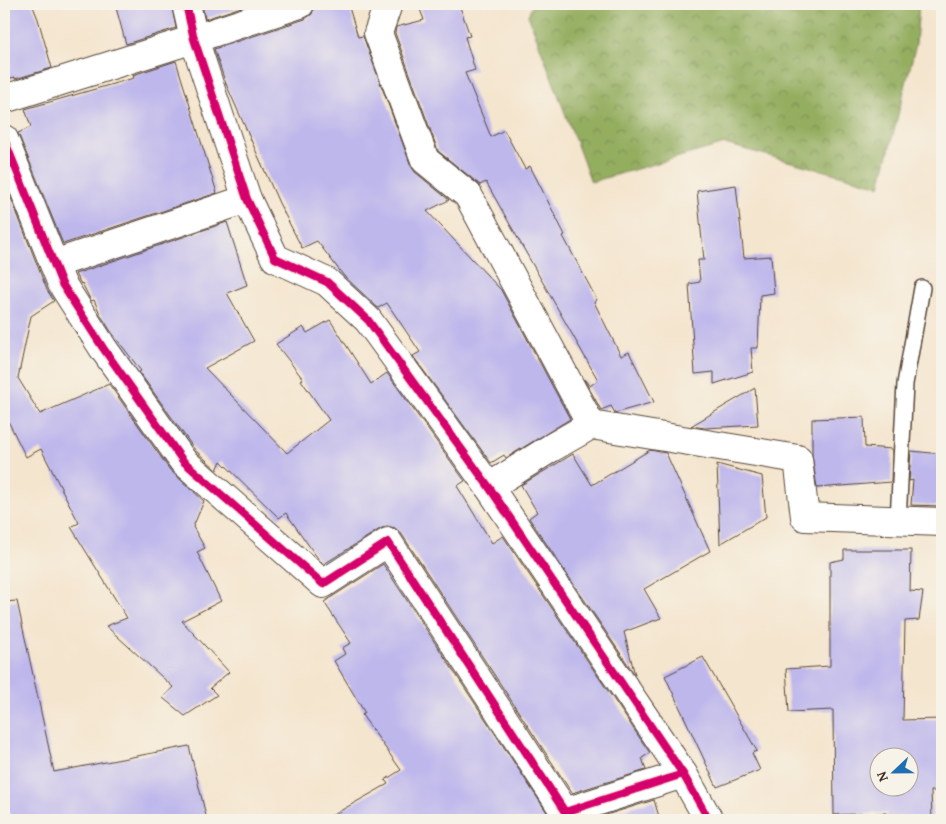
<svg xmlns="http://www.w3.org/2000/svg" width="946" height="824" viewBox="0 0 946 824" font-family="'Gentium Book Plus',serif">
<defs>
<pattern id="forest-crowns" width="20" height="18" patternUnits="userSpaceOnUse" patternTransform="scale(1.25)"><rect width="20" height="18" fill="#94ae60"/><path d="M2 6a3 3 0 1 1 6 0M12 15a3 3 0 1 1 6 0" fill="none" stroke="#7a8e4f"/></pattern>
</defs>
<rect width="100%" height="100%" fill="#f7f3e8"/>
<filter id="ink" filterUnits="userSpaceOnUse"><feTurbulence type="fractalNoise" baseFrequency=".02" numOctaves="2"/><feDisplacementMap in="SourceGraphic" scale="10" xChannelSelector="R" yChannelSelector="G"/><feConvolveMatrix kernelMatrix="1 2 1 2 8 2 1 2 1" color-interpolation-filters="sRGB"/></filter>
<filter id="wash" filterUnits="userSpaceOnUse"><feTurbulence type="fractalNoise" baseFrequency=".0096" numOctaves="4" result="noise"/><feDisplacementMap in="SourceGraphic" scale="20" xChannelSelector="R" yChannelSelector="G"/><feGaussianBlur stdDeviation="1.12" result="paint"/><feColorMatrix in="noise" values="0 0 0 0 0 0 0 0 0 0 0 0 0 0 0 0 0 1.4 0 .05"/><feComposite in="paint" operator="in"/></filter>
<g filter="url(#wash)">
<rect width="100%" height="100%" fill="#f4e5ce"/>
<polygon fill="url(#forest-crowns)" stroke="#686c3f" points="533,4 919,4 916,44 880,186 725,144 591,182 528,15"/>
<g id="blocks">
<g fill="#beb7ec" fill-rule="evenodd">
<polygon points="4,4 32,4 38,19 52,68 15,79 15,77 4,80"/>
<polygon points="115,4 171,4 176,28 126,44"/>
<polygon points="202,4 251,4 205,19"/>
<polygon points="315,4 348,4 358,37 363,36 411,166 415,172 449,200 427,211 501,290 570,419 506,458 504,455 491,463 413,356 420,352 387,303 378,308 343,275 317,241 302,248 279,203 226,84 214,49 305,19 312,14"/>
<polygon points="418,4 459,4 470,36 465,37 475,70 465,73 491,137 504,130 525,169 530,166 565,235 563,236 597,300 594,302 621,356 629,352 654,402 615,413 611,406 601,410 584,379 590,386 598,380 486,182 480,185 438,151 395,33 396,27 424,20"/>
<polygon points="176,61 217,193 63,244 18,133 31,127 25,109 134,78 133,75"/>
<polygon points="4,180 47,290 54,301 31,316 18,378 40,414 109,384 170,470 204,501 193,527 205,548 197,552 221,601 182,621 229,672 210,688 217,695 185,716 163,698 173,687 106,626 127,618 71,527 79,523 41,449 26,457 4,413"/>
<polygon points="736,185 744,258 771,256 774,293 760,295 758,348 751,348 753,372 714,384 714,372 695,374 689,284 700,282 698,260 704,260 697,191"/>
<polygon points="227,222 247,285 227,293 254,341 205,368 287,453 329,420 301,380 303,379 276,344 303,327 307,333 330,320 371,384 387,373 465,481 457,486 492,543 503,536 650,753 642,758 646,770 572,793 401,533 395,528 387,526 380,529 324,564 319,560 286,513 279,518 221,461 217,470 195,450 139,372 141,371 110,330 100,314 94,300 91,301 82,283 81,284 75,274"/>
<polygon points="755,388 758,425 705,428 691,426"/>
<polygon points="864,417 865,447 892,449 891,482 817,488 812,454 812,419"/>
<polygon points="650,450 666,453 710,551 644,589 661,618 624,632 635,675 529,518 537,512 521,485 573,454 592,485"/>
<polygon points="911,451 942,454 942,506 911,505 913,480 909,481"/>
<polygon points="717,464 762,476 766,517 720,544"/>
<path d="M844,550h67l-1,41 13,1 -4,28 -14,1 -2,99 39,-1v72h-11l1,29h-47l1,-7 -52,2 -1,-105 -44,2 -3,-43 44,-3v-104l14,-3zM878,756h30v30h-30z"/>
<polygon points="383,564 552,820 324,820 388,784 385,780 401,770 362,715 365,713 334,661 345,654 342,648 351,643 324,602"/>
<polygon points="17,601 54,772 189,746 207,820 11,820 4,796 4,602"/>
<polygon points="703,657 757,751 752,753 760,770 717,787 665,676"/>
<polygon points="654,800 660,820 590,820"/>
</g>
</g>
</g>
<g filter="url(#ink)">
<use href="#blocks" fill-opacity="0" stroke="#574638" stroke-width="1"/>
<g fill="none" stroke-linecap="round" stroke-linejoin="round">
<defs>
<polyline id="lane" points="898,521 905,384 922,288"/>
<g id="street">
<polyline points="186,4 194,39 247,199 275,258 327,282 368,320 489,487 683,774 709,820"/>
<polyline points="388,4 378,33 425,160 468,195 591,425 551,448 489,487"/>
<polyline points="4,99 194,39 300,4"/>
<polyline points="4,139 62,284 103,348 183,461 323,584 388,542 565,812 683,774"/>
<polyline points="54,264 247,199"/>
<polyline points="591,425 798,459 805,517 942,522"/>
</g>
</defs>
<use href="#lane" stroke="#574638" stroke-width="18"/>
<use href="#street" stroke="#574638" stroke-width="30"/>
<use href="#lane" stroke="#fff" stroke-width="15"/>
<use href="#street" stroke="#fff" stroke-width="28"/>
<defs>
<g id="cycleway">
<polyline points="186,4 194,39 247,199 275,258 327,282 368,320 489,487 683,774 709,820"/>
<polyline points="4,139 62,284 103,348 183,461 323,584 388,542 565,812 683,774"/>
</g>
</defs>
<use href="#cycleway" stroke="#f7f3e8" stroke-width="11"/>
<use href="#cycleway" stroke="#d6006c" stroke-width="8"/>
</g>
</g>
<rect width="946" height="824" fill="none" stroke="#f7f3e8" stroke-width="20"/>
<g transform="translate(894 772) rotate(248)"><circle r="24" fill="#f7f3e8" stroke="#aca397"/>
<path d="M0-4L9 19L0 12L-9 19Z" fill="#1f6fb2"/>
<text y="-8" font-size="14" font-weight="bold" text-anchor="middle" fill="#3b2a1e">N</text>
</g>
</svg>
